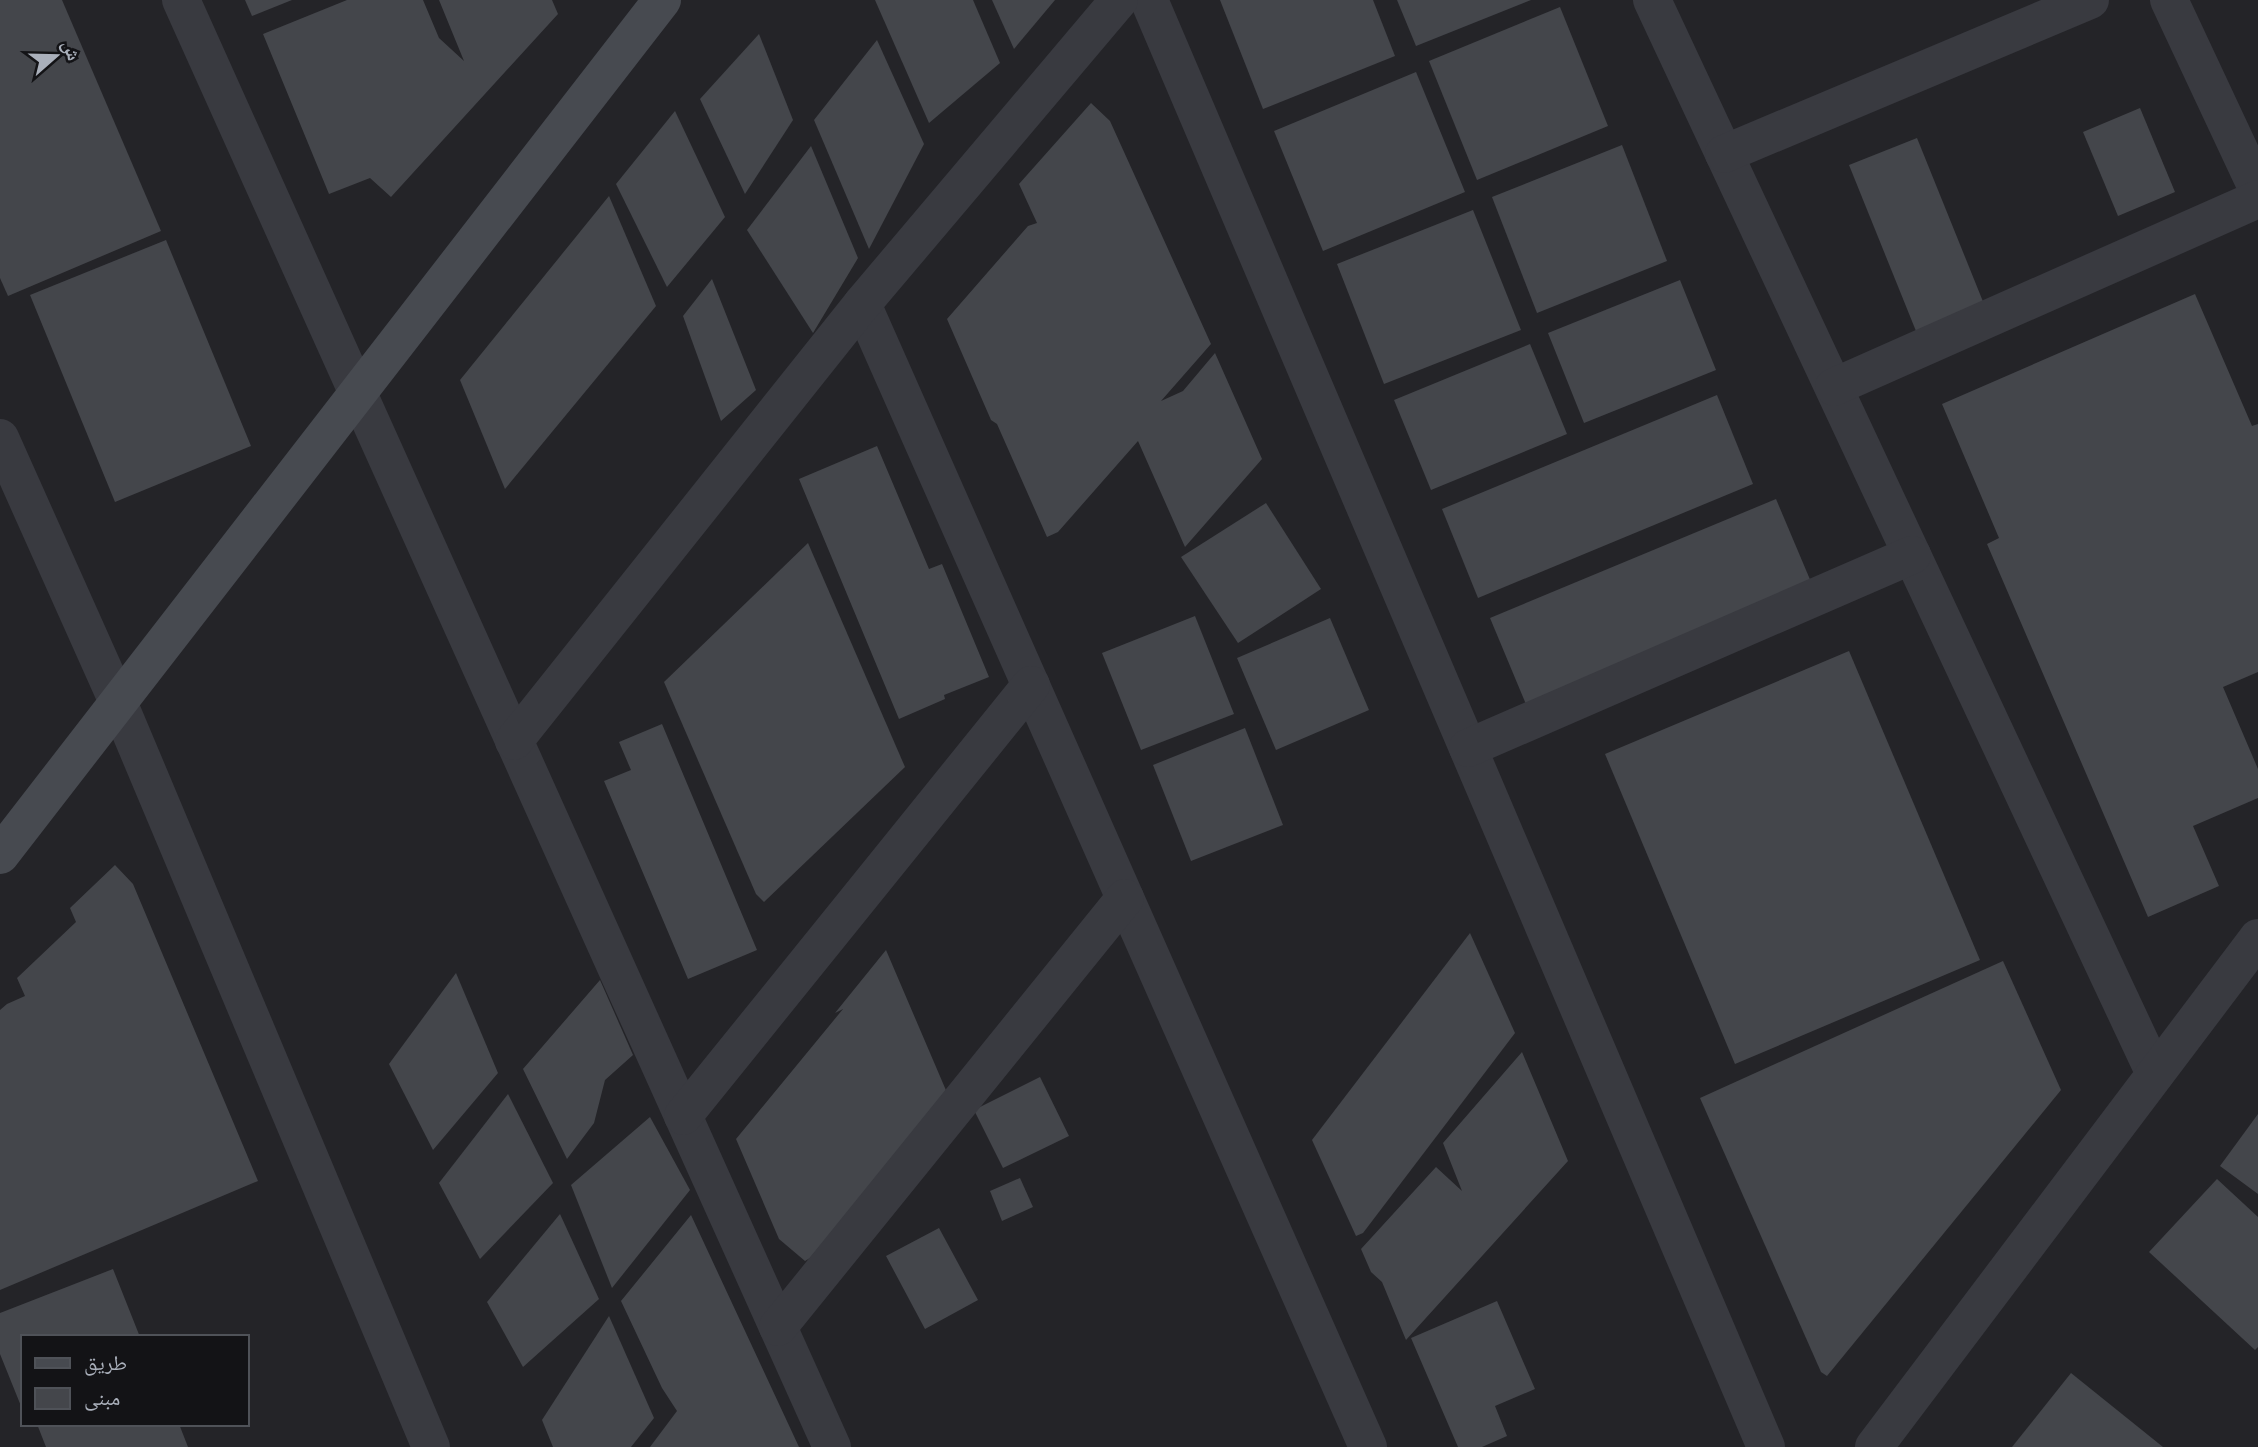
<svg xmlns="http://www.w3.org/2000/svg" width="2258" height="1447" viewBox="0 0 2258 1447" font-family="Manrope,'Noto Naskh Arabic',sans-serif">
<rect width="100%" height="100%" fill="#18181b"/>
<path fill="#242428" fill-rule="evenodd" d="M0,0h2258v1447h-2258zM23,1337h224v87h-224z"/>
<g fill="#44464b">
<polygon points="0,0 62,0 161,231 8,296 0,278"/>
<polygon points="245,0 292,0 252,16"/>
<polygon points="347,0 423,0 439,38 464,61 439,0 552,0 558,14 391,197 370,178 329,194 263,34"/>
<polygon points="875,0 973,0 1000,63 929,123"/>
<polygon points="992,0 1055,0 1014,49"/>
<polygon points="1220,0 1373,0 1395,56 1263,109"/>
<polygon points="1397,0 1531,0 1416,46"/>
<polygon points="1560,7 1608,126 1477,180 1429,61"/>
<polygon points="759,34 793,120 745,194 700,99"/>
<polygon points="877,40 924,144 869,249 814,120"/>
<polygon points="1416,72 1465,192 1323,251 1274,131"/>
<polygon points="1091,103 1110,121 1211,344 1161,401 1183,391 1215,353 1262,459 1185,547 1138,441 1058,532 1047,537 997,424 991,420 947,319 1028,226 1037,223 1019,184"/>
<polygon points="2140,108 2175,192 2118,216 2083,132"/>
<polygon points="675,111 725,217 667,287 616,184"/>
<polygon points="1917,138 1986,309 1918,336 1849,165"/>
<polygon points="1622,145 1667,261 1537,313 1492,197"/>
<polygon points="811,146 858,258 813,333 747,230"/>
<polygon points="609,196 656,306 505,489 460,380"/>
<polygon points="1473,210 1521,330 1384,384 1337,264"/>
<polygon points="166,240 251,446 115,502 30,295"/>
<polygon points="712,279 756,390 721,421 683,316"/>
<polygon points="1680,280 1716,370 1584,423 1548,333"/>
<polygon points="2195,294 2252,426 2258,424 2258,672 2223,687 2258,769 2258,798 2193,826 2219,886 2148,917 1987,544 1999,538 1942,404"/>
<polygon points="1530,344 1567,434 1431,490 1394,400"/>
<polygon points="1717,395 1753,484 1478,598 1442,509"/>
<polygon points="877,446 929,569 942,564 989,677 944,695 945,699 899,719 799,479"/>
<polygon points="1776,499 1814,589 1528,709 1490,618"/>
<polygon points="1266,503 1321,589 1238,643 1181,557"/>
<polygon points="808,543 905,767 764,902 756,894 664,682"/>
<polygon points="1195,616 1234,714 1141,750 1102,653"/>
<polygon points="1330,618 1369,710 1276,750 1237,658"/>
<polygon points="1849,651 1980,960 1735,1064 1605,754"/>
<polygon points="662,724 757,950 688,979 604,781 631,770 619,742"/>
<polygon points="1245,728 1283,825 1191,861 1153,765"/>
<polygon points="115,865 133,884 258,1181 0,1290 0,1010 7,1004 25,996 17,978 76,922 70,908"/>
<polygon points="1470,933 1515,1033 1363,1233 1356,1236 1312,1140"/>
<polygon points="886,950 948,1095 810,1258 805,1261 779,1239 736,1139 843,1009 835,1013"/>
<polygon points="2003,961 2061,1090 1827,1376 1821,1372 1700,1098"/>
<polygon points="456,973 498,1073 433,1150 389,1064"/>
<polygon points="600,980 633,1055 605,1080 594,1123 567,1159 523,1069"/>
<polygon points="1522,1052 1568,1161 1406,1340 1382,1282 1371,1272 1361,1249 1436,1167 1462,1191 1443,1143"/>
<polygon points="1040,1077 1069,1136 1003,1168 974,1110"/>
<polygon points="508,1094 553,1183 480,1259 439,1183"/>
<polygon points="2258,1114 2258,1194 2220,1166"/>
<polygon points="650,1117 690,1190 612,1288 571,1185"/>
<polygon points="1020,1178 1033,1207 1002,1221 990,1191"/>
<polygon points="2217,1179 2258,1217 2258,1347 2255,1350 2149,1252"/>
<polygon points="560,1214 599,1299 523,1367 487,1302"/>
<polygon points="691,1215 799,1447 650,1447 677,1411 662,1388 621,1301"/>
<polygon points="939,1228 978,1300 925,1329 886,1256"/>
<polygon points="113,1269 140,1337 23,1337 23,1411 0,1354 0,1313"/>
<polygon points="1497,1301 1535,1389 1495,1406 1507,1436 1482,1447 1458,1447 1411,1338"/>
<polygon points="609,1316 654,1418 631,1447 553,1447 542,1420"/>
<polygon points="2071,1373 2163,1447 2012,1447"/>
<polygon points="37,1424 179,1424 188,1447 46,1447"/>
</g>
<g fill="none" stroke-linecap="round" stroke-linejoin="round">
<g stroke="#393a40" stroke-width="38">
<polyline points="181,0 832,1447"/>
<polyline points="1149,0 1766,1447"/>
<polyline points="1652,0 2155,1074"/>
<polyline points="2169,0 2258,190"/>
<polyline points="1724,154 2090,0"/>
<polyline points="862,304 1368,1447"/>
<polyline points="1834,387 2258,199"/>
<polyline points="0,438 118,702 431,1447"/>
<polyline points="514,741 862,304 1119,0"/>
<polyline points="1468,748 1912,555"/>
<polyline points="683,1116 1031,685"/>
<polyline points="778,1327 1125,898"/>
<polyline points="1874,1447 2258,938"/>
</g>
<polyline stroke="#474a50" stroke-width="38" points="0,855 662,0"/>
</g>
<rect x="21" y="1335" width="228" height="91" fill="#131316" stroke="#4f5258" stroke-width="2"/>
<rect x="35" y="1358" width="35" height="10" fill="#474a50" stroke="#4f5258" stroke-width="2"/>
<text x="84" y="1370" font-size="21" fill="#aab0bb">طريق</text>
<rect x="35" y="1388" width="35" height="21" fill="#44464b" stroke="#4f5258" stroke-width="2"/>
<text x="84" y="1405" font-size="21" fill="#aab0bb">مبنى</text>
<g transform="translate(56 56) rotate(70)" stroke="#131316" stroke-width="5" paint-order="stroke">
<path d="M0-5L12 26L0 18L-12 26Z" fill="#aab0bb"/>
<text y="-10" font-size="19" font-weight="bold" text-anchor="middle" fill="#aab0bb">ش</text>
</g>
</svg>
